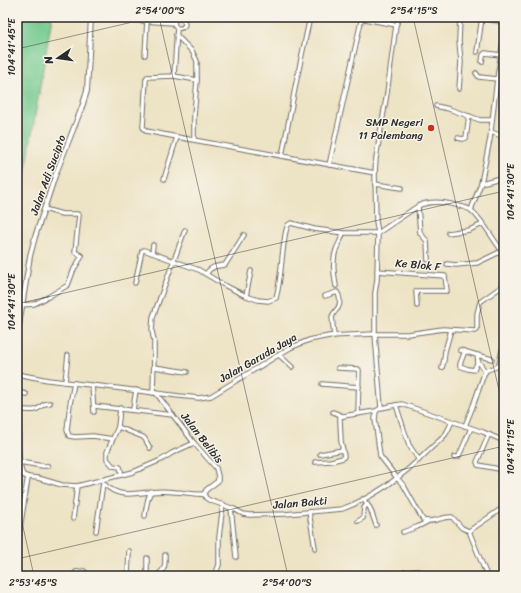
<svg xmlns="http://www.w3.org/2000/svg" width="521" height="593" viewBox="0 0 521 593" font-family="Sriracha,sans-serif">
<rect width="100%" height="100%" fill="#f7f3e8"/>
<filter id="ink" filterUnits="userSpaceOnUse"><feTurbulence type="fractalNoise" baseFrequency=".025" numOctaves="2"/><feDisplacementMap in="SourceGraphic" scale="8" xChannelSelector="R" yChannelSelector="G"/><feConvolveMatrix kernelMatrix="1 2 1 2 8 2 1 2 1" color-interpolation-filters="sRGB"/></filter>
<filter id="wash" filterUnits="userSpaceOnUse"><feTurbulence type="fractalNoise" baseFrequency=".012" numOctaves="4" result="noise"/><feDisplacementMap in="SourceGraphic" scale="16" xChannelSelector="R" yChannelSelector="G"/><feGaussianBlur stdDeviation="0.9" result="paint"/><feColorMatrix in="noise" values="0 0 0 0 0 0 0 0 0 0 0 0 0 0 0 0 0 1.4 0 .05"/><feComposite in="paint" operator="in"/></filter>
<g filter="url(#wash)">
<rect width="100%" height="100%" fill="#ede3c5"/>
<polygon fill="#74cb90" stroke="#507b5e" points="17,17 52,17 17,221"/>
</g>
<g filter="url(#ink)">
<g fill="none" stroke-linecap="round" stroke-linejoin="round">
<defs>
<g id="minor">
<polyline points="97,17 113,19 174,23"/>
<polyline points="355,17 396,25"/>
<polyline points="473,17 504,22"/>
<path d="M177,28c4,1 10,-1 7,-7 -4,-7 -15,0 -7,7l-3,48 -27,1 -1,2 -3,48 3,4 31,6"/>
<polyline points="176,35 192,51 197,61 197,80 194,116 194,139"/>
<polyline points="477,52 482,17"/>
<polyline points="145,55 147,21"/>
<polyline points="482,62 483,55 485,53 501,55"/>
<polyline points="476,73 479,77 497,79"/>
<polyline points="498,74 504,77"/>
<polyline points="174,76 197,80"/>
<polyline points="459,89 461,62 459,41 460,17"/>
<polyline points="436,106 449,109 480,120 492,120"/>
<polyline points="491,132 504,137"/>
<polyline points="458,138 463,139 466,138 469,116"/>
<polyline points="282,156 296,83 310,17"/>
<polyline points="329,165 362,17"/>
<polyline points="375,173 376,158 387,93 396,25 400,17"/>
<path d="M164,179l13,-42 198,36 1,48 2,12 -1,47 -2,13v41l6,74 -5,3 -1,8 5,37 17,22 7,8 19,34c10,4 19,-4 29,-3l10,11 7,3 35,-24"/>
<polyline points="481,183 504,177"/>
<polyline points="375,184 402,188"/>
<polyline points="418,206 420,233 427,241 428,260"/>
<polyline points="471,210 481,183 490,139 497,79 504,35"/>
<polyline points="448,233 469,230 483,224"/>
<polyline points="152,253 153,245"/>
<polyline points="447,264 456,265 477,263 502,251"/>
<polyline points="377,271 445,276 447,291 416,291 417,306"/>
<path d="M206,274c5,-8 11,-8 19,-9l19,-30"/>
<path d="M135,283l7,-32 2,-1 55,20 25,15 22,11 12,4 10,1 8,-3c5,-18 5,-36 8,-55 1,-6 1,-12 4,-18l3,-2 23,6 30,4h34l40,-27c14,-7 31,-3 45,1 3,1 7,2 9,4 12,11 20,27 30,40l2,1"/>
<path d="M336,286c-2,-12 -4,-25 0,-36 2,-6 6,-11 7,-17"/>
<polyline points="246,296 251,271"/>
<path d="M325,296l12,-4c3,4 4,11 1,16 -3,4 -5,5 -6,9l2,19"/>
<polyline points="22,305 34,304 48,297 68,285 74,269 82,256 75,252 79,215 77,214 62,214 44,209"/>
<polyline points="460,350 477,355 478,361 485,371"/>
<polyline points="465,351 460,364 460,366 468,369 474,370 478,361"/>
<polyline points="279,355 292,367"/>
<polyline points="477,355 492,359"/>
<polyline points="154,367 187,372"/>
<polyline points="338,368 358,369 359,370 358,414"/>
<polyline points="442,368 444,360 445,351 451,330"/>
<polyline points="17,374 48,380 116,388 179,396 199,398 211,396 290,348 309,340 329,336 375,334 408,334 443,329 475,331 477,330 477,314 480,302 504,285"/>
<polyline points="65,382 68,355"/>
<polyline points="74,383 70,404 67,430 69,436 75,437 93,436 113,439"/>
<polyline points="322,384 359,387"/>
<polyline points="92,385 94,412"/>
<polyline points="17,392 26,394"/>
<polyline points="153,393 154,354 154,341 152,331 153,317 185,230"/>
<polyline points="156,393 194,443 216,468 218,476 218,481 206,490 204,494"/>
<polyline points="396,405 409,445 419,460"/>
<polyline points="94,406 173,415"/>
<polyline points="120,408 118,427 107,452 107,459 113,466 120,467 121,471 121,475"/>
<polyline points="381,408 396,405 402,404 483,432 504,441"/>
<path d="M17,409c6,1 12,2 18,1 7,-2 6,-7 15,-7"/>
<polyline points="133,410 136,390"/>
<polyline points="333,412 343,416"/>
<polyline points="465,426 473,406 484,374 487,370 496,367 499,365 502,350 504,347"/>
<polyline points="118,427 143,437 145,439 150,448"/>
<polyline points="489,434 477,462 478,465 504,470"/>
<polyline points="320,454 343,450"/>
<polyline points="454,457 457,457 459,456 471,428"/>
<polyline points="19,462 43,466 48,466"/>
<polyline points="315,462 331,461 343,458 344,456 341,441 340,420 340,417 343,416 376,411"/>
<polyline points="28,477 38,478 62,485 77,486 133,472 161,460 172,453 194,443"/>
<path d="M103,483c15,15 28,11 47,9 8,-1 17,-1 25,0 10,0 19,3 29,2"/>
<path d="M204,494l2,4 3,2 25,9 9,5 6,1 36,-1 57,-5c33,-12 62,-34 87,-59 5,-5 12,-10 16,-15 3,-4 5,-9 7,-14"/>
<polyline points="363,499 370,508 376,525"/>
<polyline points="231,508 236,557"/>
<polyline points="309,512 315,548"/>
<path d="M145,516c1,-9 2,-17 6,-25"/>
<polyline points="73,519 77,486"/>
<polyline points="358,521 363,518 364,508 367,504"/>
<polyline points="96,531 103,483"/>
<polyline points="469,531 487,576"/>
<polyline points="403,532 417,527 427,522"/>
<polyline points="217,570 219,565 219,537 223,504"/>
<polyline points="76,572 84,571 88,576"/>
<polyline points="405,572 418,571 420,572 422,576"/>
<polyline points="128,576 129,551"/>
<polyline points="147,576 147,558"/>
<path d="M156,576c10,-7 9,-10 9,-21"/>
</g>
<g id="tertiary">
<polyline points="17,338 30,256 35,237 55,176 82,107 87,91 91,17"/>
<path d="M17,414c3,15 -1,51 6,61l5,2 -11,68"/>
</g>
</defs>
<use href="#minor" stroke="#6f6b61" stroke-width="5.5"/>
<use href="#tertiary" stroke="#6f6b61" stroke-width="6"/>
<use href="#minor" stroke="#fff" stroke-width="3.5"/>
<use href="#tertiary" stroke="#fff" stroke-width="4"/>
</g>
</g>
<path fill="none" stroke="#2b2b2b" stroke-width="1" stroke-opacity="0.45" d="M159,17l129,559M413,17l91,395M17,49l137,-32M17,304l487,-113M17,500l17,76M17,559l487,-113"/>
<circle fill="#c8321e" stroke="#f7f3e8" stroke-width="1.5" cx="431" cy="128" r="4"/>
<g text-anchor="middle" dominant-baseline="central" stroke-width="3" stroke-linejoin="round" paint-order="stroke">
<g font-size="11" fill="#2b2b2b" stroke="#f7f3e8" text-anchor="end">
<text x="423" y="122">SMP Negeri<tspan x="423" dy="13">11 Palembang</tspan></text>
</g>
<g font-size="11" fill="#2b2b2b" stroke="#f7f3e8">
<text transform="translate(48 175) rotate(-70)">Jalan Adi Sucipto</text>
<text transform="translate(418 265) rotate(5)">Ke Blok F</text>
<text transform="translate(258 358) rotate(-30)">Jalan Garuda Jaya</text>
<text transform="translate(202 438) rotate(52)">Jalan Belibis</text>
<text transform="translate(300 503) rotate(-5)">Jalan Bakti</text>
</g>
</g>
<rect width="521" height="593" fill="none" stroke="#f7f3e8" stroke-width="44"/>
<g transform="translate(58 58) rotate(257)" stroke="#f7f3e8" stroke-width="3" paint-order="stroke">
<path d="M0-3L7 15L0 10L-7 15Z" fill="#2b2b2b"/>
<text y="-6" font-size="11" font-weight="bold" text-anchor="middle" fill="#2b2b2b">N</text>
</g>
<rect x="22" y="22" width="477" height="549" fill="none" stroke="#2b2b2b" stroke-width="1.5"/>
<g font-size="10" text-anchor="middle" fill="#2b2b2b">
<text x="160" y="14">2°54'00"S</text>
<text x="414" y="14">2°54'15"S</text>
<text transform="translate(11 47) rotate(-90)" y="4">104°41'45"E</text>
<text transform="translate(510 192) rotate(-90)" y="4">104°41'30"E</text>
<text transform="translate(11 302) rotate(-90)" y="4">104°41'30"E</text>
<text transform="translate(510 447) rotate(-90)" y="4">104°41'15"E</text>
<text x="33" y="586">2°53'45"S</text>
<text x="287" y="586">2°54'00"S</text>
</g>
</svg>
